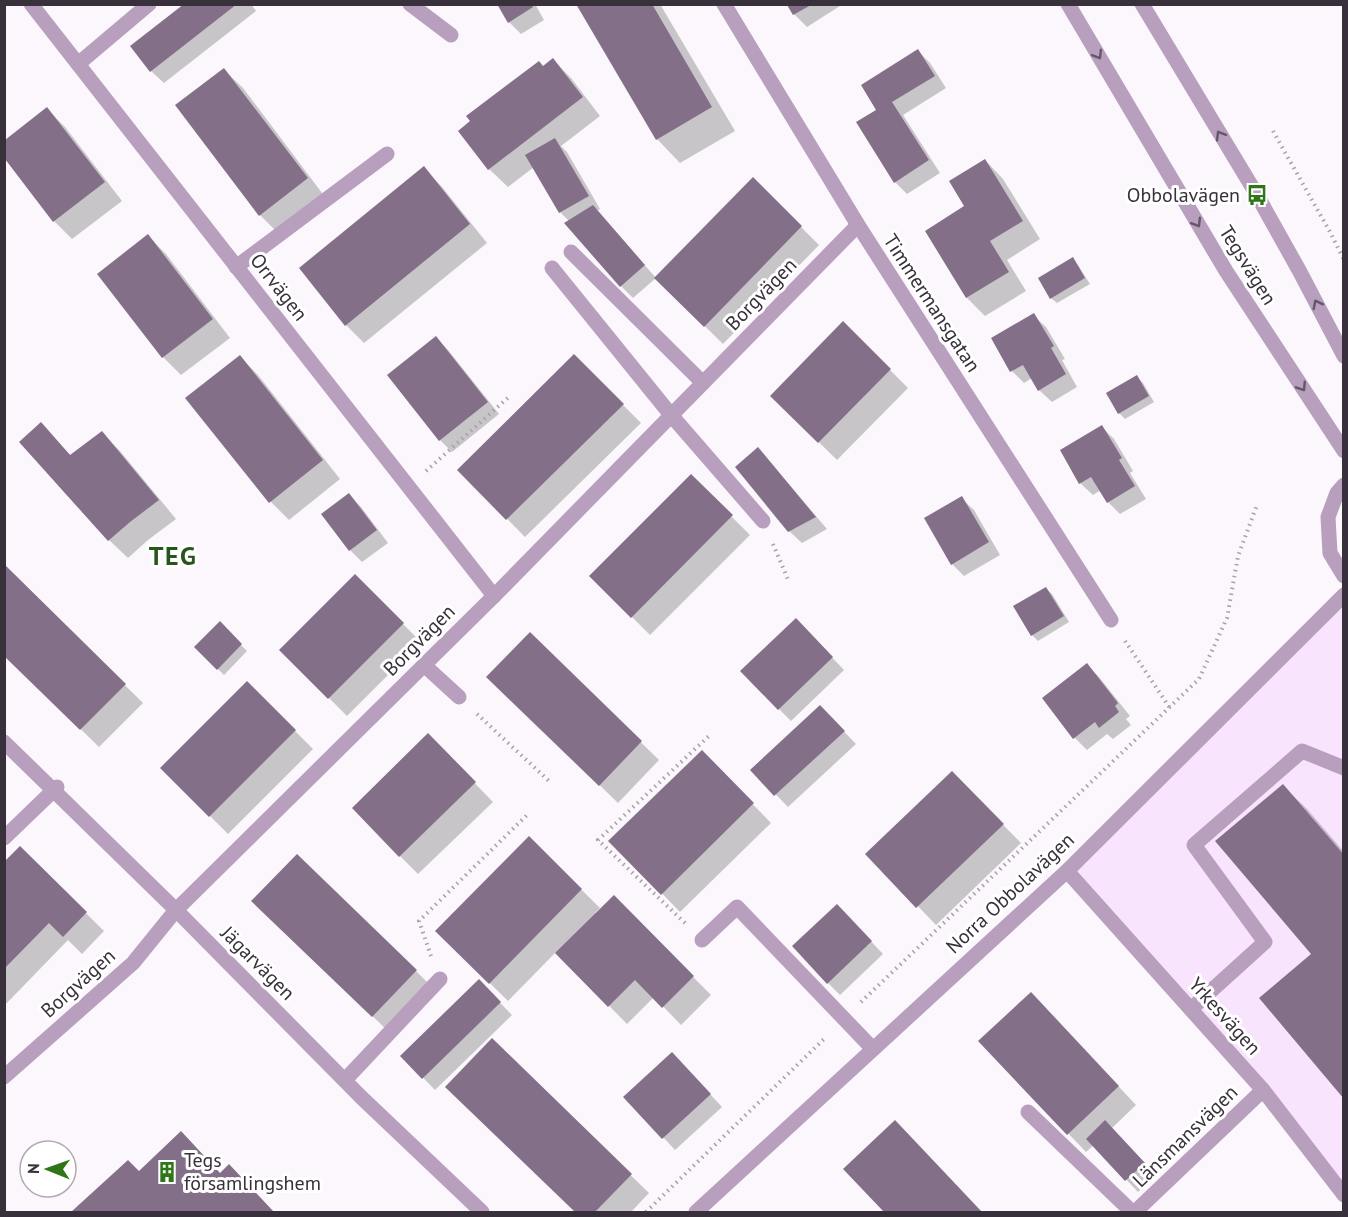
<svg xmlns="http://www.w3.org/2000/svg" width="1348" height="1217" viewBox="0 0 1348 1217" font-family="'PT Sans',sans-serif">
<rect width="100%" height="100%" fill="#fbf7fc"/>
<polygon fill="#f9e4fe" points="1343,595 1343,1195 1067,871"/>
<g fill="#0003">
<polygon points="186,4 251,4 256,11 164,83 151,71"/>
<polygon points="499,4 535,4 544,20 521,34 509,22"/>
<polygon points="578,4 660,4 735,131 680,163 657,139"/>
<polygon points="788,4 840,4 840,6 807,27 794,14"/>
<polygon points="918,51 930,63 946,88 903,115 940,173 907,194 895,182 878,110"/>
<polygon points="553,60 571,78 600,116 561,146 567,152 600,209 597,211 656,278 753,179 819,245 723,344 656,278 633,298 621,286 569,221 560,212 534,167 508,187 489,169 460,131"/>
<polygon points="224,70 243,88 325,197 278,233 260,215"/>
<polygon points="47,109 65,127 122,201 72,239 54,221 4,157 4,142"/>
<polygon points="985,160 1003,179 1040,239 1007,260 1026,291 985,316 967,298 927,232 966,207"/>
<polygon points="424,168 442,187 487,243 364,343 346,325"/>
<polygon points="148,236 166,254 230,338 181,375 163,357"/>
<polygon points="1072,259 1078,265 1090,284 1057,303 1051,298"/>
<polygon points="1033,315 1046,327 1065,359 1062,360 1077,387 1052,402 1039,390 1032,378 1024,383 1012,371"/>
<polygon points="843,323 908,388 837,460 772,396"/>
<polygon points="436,338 448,350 499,414 452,452 440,440"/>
<polygon points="574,356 641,423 525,537 459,470"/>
<polygon points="240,357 258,375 340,479 289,520 271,502 188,398"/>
<polygon points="1137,377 1143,383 1154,402 1125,419 1119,413"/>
<polygon points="41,424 71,456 102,433 120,451 176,519 148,540 128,558 109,540 21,442"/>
<polygon points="1102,427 1114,439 1133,471 1130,473 1146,499 1120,514 1108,502 1101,490 1093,495 1080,483"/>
<polygon points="758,450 770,462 827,529 802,543 789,531"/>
<polygon points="691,476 750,535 650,635 591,576"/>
<polygon points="349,495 361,507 388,543 362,562 350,550"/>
<polygon points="961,498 974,510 1000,555 964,576 952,564"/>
<polygon points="4,566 143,703 99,747 4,654"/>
<polygon points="355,576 421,642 347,716 281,650"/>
<polygon points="1046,589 1052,594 1069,622 1038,641 1032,635"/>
<polygon points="220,624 247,651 224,675 196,647"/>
<polygon points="808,632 844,670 791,721 779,709"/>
<polygon points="530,634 659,760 618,803 507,695"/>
<polygon points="1087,665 1099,677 1130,716 1126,719 1131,725 1113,739 1107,734 1087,750 1075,738 1044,699"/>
<polygon points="247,683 313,749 228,834 162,768"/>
<polygon points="832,719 856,744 788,807 752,770"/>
<polygon points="428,735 493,802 418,874 400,856"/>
<polygon points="702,752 771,823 680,912 611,841"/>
<polygon points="952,773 1021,843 936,925 868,854"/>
<polygon points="1283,786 1307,809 1344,852 1344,1097"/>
<polygon points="529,838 600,908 595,913 597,915 614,897 711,995 681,1025 654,997 627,1024 556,952 508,1001 437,931"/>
<polygon points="20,848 104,931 82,954 68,940 4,1006 4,864"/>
<polygon points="849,918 883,954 840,995 828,983"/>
<polygon points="272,919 416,971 434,989 391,1034"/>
<polygon points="479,981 512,1015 435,1090 402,1056"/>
<polygon points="1049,1012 1136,1105 1111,1129 1156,1176 1138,1192 1094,1145 1086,1152 980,1041"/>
<polygon points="492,1040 649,1193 631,1212 576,1212 466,1105"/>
<polygon points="684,1066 722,1107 675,1150 663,1137"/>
<polygon points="913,1140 981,1212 886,1212 845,1169"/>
<polygon points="128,1162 139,1173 221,1174 253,1190 273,1212 73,1212"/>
</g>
<g fill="#837088">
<polygon points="184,4 237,4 150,72 130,46"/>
<polygon points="497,4 531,4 533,7 508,23"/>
<polygon points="576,4 652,4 712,107 656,140"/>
<polygon points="787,5 811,5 793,15"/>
<polygon points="918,49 935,76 892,102 929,160 894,183 856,122 876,110 861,85"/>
<polygon points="553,58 583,97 488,170 458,131 470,121 466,116 539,61 543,66"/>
<polygon points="224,68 308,178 259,216 175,105"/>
<polygon points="47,107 105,182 53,222 5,159 5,140"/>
<polygon points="555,138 589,196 559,213 525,155"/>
<polygon points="985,159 1023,221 990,241 1009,272 966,298 925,231 964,206 949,181"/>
<polygon points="424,166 470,224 345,326 299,268"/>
<polygon points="753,177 802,226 704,327 654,278"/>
<polygon points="593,205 645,265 620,287 564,223"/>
<polygon points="148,234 213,319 162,358 97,274"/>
<polygon points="1073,257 1085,278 1050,299 1038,278"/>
<polygon points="1034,313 1054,346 1051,348 1066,374 1038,391 1023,365 1010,372 991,338"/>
<polygon points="843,321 891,369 818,443 770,396"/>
<polygon points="436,336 488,402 439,441 387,375"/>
<polygon points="574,354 624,404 506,520 457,470"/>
<polygon points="240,355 323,460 269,503 185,398"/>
<polygon points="1137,375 1149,396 1118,414 1106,393"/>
<polygon points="41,422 70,455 102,431 159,500 130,522 108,541 19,442"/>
<polygon points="1102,425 1122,458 1119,460 1135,486 1107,503 1091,477 1079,484 1060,450"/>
<polygon points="758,447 816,517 788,532 735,467"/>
<polygon points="691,474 733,515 631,618 589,576"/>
<polygon points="349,493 377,530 349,551 321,514"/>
<polygon points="962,496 989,542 951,565 924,518"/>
<polygon points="4,564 126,684 80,730 4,656"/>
<polygon points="355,574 404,623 328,699 279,650"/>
<polygon points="1046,587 1064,616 1031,636 1013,606"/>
<polygon points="796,618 833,657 778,710 740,671"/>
<polygon points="220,621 242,644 217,670 194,647"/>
<polygon points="530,632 642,741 599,786 486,677"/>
<polygon points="1087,663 1118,703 1115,706 1119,712 1099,728 1095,722 1073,739 1042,698"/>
<polygon points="247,681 296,730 209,817 160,768"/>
<polygon points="820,705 845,731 774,796 750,770"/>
<polygon points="428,733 476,782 399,857 352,808"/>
<polygon points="702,750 754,803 661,895 608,841"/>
<polygon points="952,771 1004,824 916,908 865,854"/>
<polygon points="1283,784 1344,855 1344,1099 1259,998 1311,954 1215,841"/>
<polygon points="529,836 582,889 489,984 435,931"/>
<polygon points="20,846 87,912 63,937 49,923 4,969 4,862"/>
<polygon points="297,854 417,970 372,1017 251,901"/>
<polygon points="614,895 694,976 662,1008 635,980 608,1007 555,953"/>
<polygon points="837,904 872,941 827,984 792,946"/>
<polygon points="479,979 501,1002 422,1079 400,1056"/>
<polygon points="1031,992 1119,1086 1067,1135 978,1041"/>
<polygon points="492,1038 632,1174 595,1212 575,1212 445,1087"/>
<polygon points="672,1052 711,1094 662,1139 623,1097"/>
<polygon points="895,1120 982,1212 884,1212 843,1169"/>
<polygon points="1105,1120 1145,1163 1125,1181 1086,1139"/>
<polygon points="181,1131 220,1173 229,1164 274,1212 71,1212 128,1160 139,1171"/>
</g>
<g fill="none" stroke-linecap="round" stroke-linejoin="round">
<g stroke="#a6a1a8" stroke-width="4" stroke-dasharray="1.5 4.5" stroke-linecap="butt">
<polyline points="1273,131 1330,232 1344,260"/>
<polyline points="426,471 510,396"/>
<polyline points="773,544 789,582"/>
<polyline points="1125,641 1170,708"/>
<polyline points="477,714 549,781"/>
<polyline points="685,923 598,840 711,734"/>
<polyline points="431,956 419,921 527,815"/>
<polyline points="861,1002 1199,679 1227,618 1238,556 1257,505"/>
<polyline points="646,1212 826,1037"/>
</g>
<g stroke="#b79fbd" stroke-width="15">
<polyline points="31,4 494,596"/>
<polyline points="410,4 451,35"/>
<polyline points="724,4 858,225 1111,620"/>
<polyline points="1068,4 1226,271 1344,451"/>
<polyline points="1142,4 1257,195 1300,272 1344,356"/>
<polyline points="78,64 149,4"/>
<polyline points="571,252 703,383"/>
<polyline points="236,267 387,154"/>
<polyline points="552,268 671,415 763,521"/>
<polyline points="1344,485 1337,493 1328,517 1330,553 1344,576"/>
<polyline points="424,665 459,697"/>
<polyline points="4,742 176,910 362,1098 482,1212"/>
<polyline points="4,838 57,787"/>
<polyline points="1067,871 1263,1090 1344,1195"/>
<polyline points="702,940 737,907 873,1049"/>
<polyline points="1191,1009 1265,942 1194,845 1302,751 1344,768"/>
<polyline points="4,1077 133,963 176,910 494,596 858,225"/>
<polyline points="345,1080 440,979"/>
<polyline points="1028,1112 1132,1212"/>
<polyline points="696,1212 1067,871 1344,595"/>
<polyline points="1135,1212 1263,1090"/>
</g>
</g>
<defs><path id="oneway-chevron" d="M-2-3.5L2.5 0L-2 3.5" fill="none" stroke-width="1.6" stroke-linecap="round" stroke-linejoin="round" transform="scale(1.5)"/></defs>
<g stroke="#645768">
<use href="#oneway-chevron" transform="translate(1098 55) rotate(59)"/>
<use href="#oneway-chevron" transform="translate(1220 135) rotate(-121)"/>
<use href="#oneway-chevron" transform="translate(1197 223) rotate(59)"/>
<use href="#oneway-chevron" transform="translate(1317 304) rotate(-117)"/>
<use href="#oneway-chevron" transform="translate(1302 387) rotate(57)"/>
</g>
<defs>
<symbol id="bus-bare" viewBox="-9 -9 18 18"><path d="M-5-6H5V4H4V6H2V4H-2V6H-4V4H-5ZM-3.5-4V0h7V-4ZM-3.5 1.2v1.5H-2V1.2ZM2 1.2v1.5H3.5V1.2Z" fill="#2f7619" stroke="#fff" stroke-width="2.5" paint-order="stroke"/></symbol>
<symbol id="building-bare" viewBox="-9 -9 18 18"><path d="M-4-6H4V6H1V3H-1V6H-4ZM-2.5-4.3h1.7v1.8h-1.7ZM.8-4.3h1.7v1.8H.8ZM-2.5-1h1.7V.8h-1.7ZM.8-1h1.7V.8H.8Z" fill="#2f7619" stroke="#fff" stroke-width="2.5" paint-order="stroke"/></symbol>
</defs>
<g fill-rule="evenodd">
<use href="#bus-bare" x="1242" y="180" width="30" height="30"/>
<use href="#building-bare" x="152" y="1157" width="30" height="30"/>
</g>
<g text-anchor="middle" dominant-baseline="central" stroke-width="6" stroke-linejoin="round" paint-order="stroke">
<g font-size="20" fill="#38303a" stroke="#fff" text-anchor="end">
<text x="1240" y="195">Obbolavägen</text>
<text x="184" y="1160" text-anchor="start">Tegs<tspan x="184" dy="23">församlingshem</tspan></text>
</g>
<g font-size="20" fill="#38303a" stroke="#fff">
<text transform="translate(1248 265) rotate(58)">Tegsvägen</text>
<text transform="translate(279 287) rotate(52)">Orrvägen</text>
<text transform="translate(761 294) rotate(-46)">Borgvägen</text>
<text transform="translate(932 303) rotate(57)">Timmermansgatan</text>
<text transform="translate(419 640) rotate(-45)">Borgvägen</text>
<text transform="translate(1010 893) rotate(-43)">Norra Obbolavägen</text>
<text transform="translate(258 963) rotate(45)">Jägarvägen</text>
<text transform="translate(78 983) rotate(-42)">Borgvägen</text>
<text transform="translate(1225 1016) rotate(48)">Yrkesvägen</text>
<text transform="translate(1185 1136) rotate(-44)">Länsmansvägen</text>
</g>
<g font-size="26" font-weight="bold" letter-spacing="1.5" fill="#28551c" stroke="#fff">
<text x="173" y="555">TEG</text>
</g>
</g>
<rect width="1348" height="1217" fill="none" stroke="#38303a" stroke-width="12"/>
<g transform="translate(48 1169) rotate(271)"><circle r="28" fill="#ffffff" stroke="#afacb0" stroke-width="1.5"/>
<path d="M0-4.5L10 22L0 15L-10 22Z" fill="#2f7619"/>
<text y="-9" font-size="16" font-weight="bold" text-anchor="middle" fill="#38303a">N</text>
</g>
</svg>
